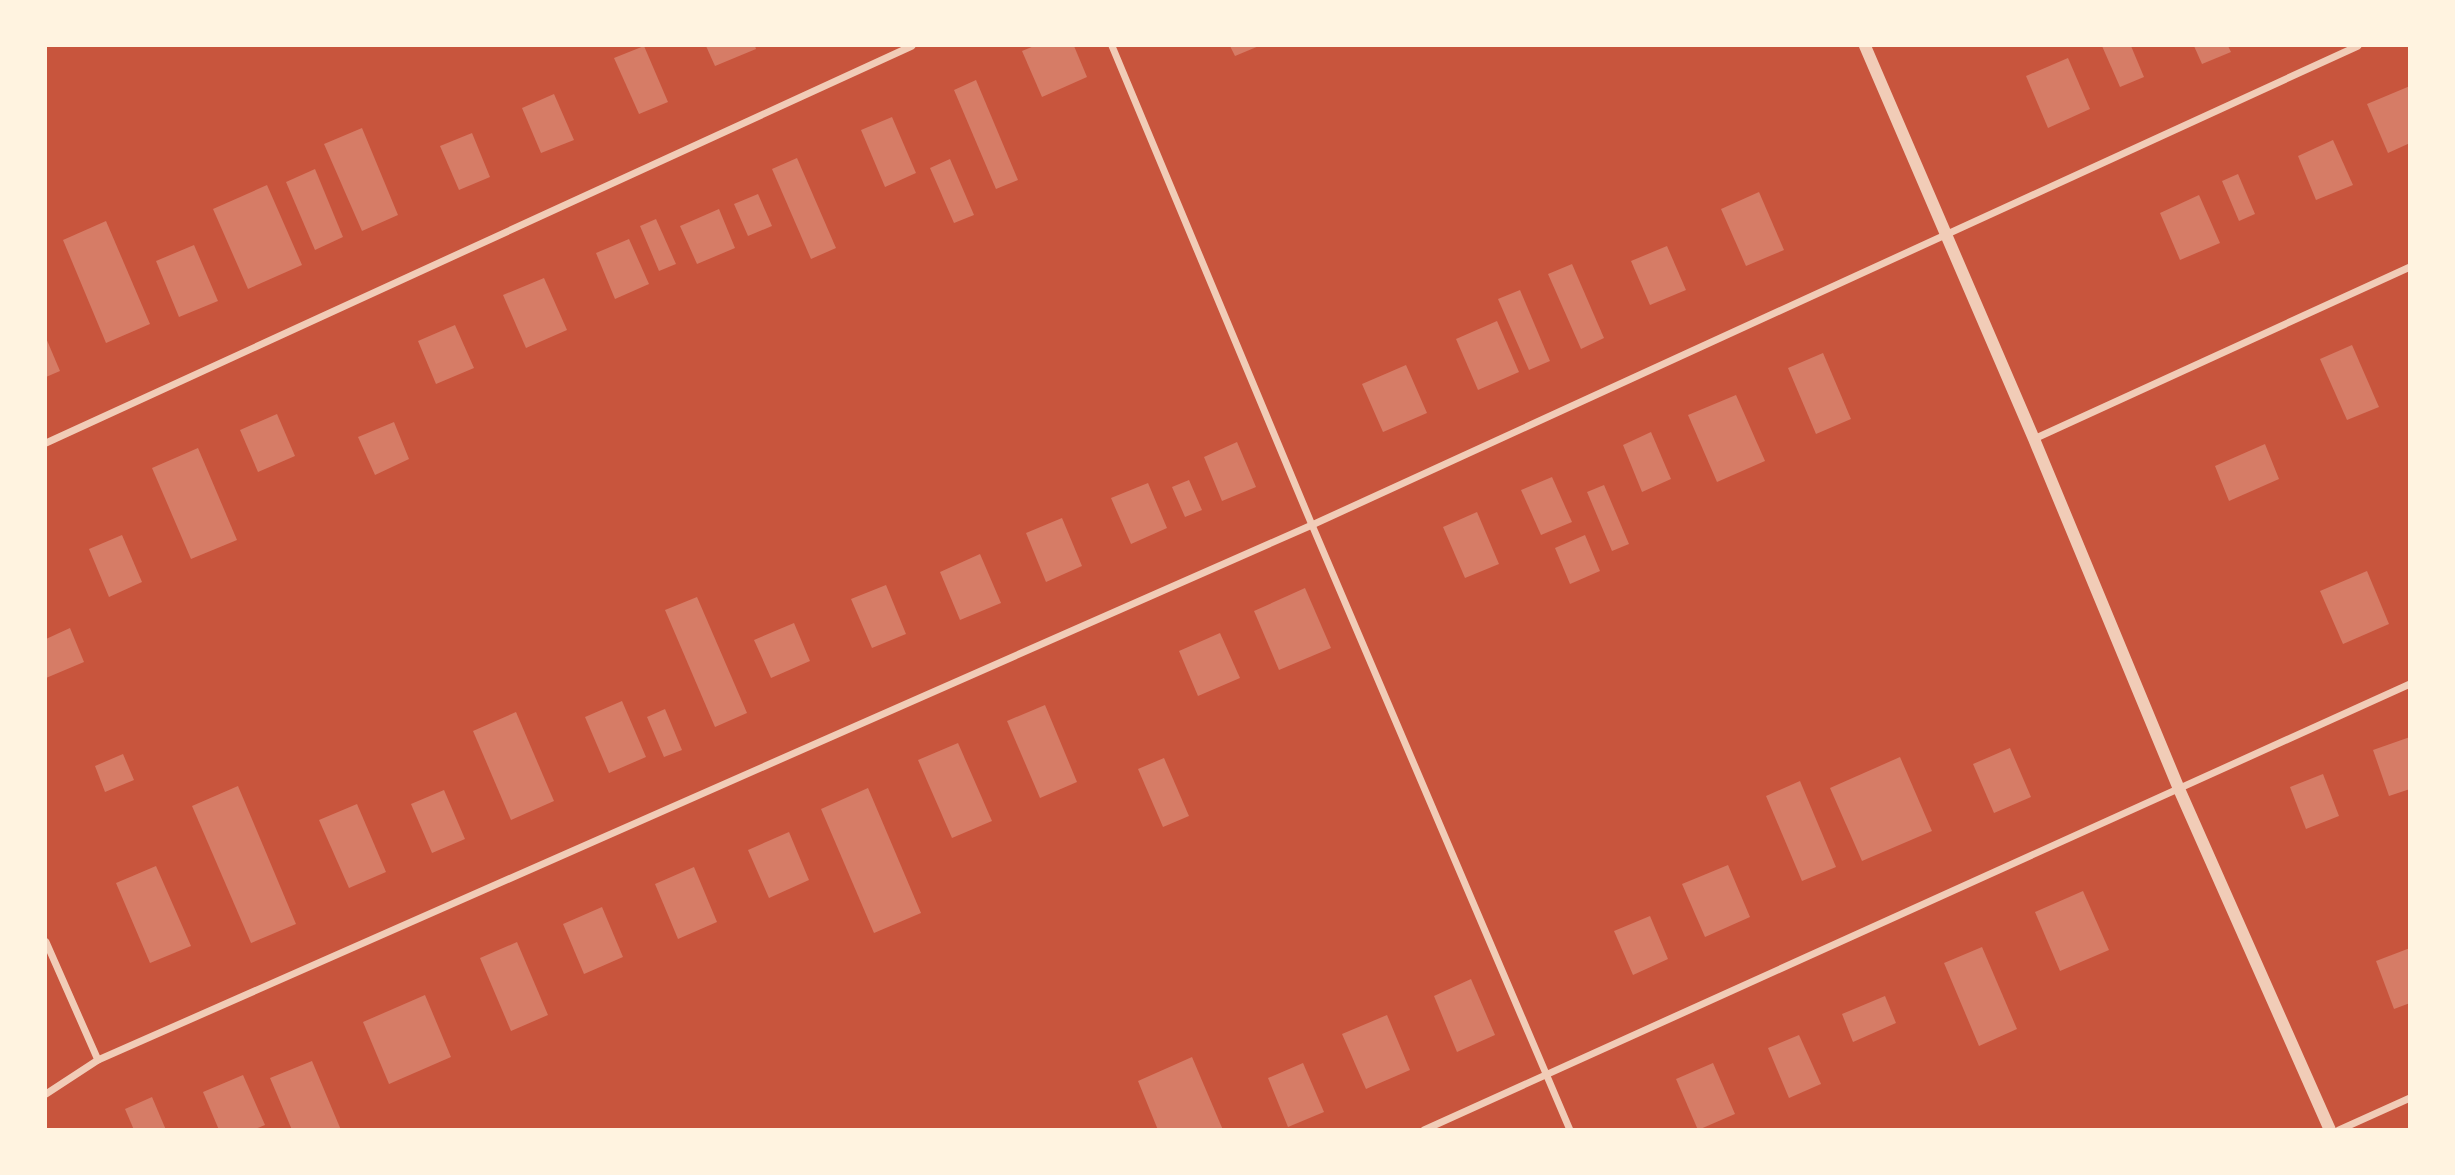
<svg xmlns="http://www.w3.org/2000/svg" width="2455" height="1175" viewBox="0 0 2455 1175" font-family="'Source Serif 4',serif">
<rect width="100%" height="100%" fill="#c8553d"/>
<g fill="#d67c66">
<polygon points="644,46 668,102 639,114 614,58"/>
<polygon points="706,46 755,46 756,49 715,66"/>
<polygon points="1034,46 1074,46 1087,77 1042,97 1022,51"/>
<polygon points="1230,46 1259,46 1235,56"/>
<polygon points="2102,46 2131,46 2144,77 2120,87"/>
<polygon points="2194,46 2228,46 2231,52 2202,64"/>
<polygon points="2068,58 2090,109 2048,128 2026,76"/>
<polygon points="976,80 1018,180 996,189 954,90"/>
<polygon points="2410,86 2410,143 2388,153 2367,104"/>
<polygon points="554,94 574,140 541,153 522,108"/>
<polygon points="892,117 916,173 885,187 861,130"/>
<polygon points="362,128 398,215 362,231 324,144"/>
<polygon points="472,133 490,177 459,190 440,146"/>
<polygon points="2333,140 2353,185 2316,200 2298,156"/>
<polygon points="797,158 836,248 811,259 772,169"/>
<polygon points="950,159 974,215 954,223 930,168"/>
<polygon points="315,169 343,237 315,250 286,182"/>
<polygon points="2238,174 2255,214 2239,221 2222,181"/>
<polygon points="267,185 302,265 248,289 213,209"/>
<polygon points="1759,192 1784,250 1746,266 1721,209"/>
<polygon points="758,194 772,226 748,236 734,204"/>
<polygon points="2199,195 2220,243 2180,260 2160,213"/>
<polygon points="719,209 735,248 697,264 680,226"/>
<polygon points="656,219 676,264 659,271 640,226"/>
<polygon points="106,221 150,324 106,343 63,240"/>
<polygon points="629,239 649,284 615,299 596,253"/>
<polygon points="194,245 218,301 179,317 156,261"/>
<polygon points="1667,246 1686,290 1650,305 1631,261"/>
<polygon points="1572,264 1604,338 1581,349 1548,274"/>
<polygon points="544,278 567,330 526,348 503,295"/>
<polygon points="1520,290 1550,361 1529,370 1498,299"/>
<polygon points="1497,321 1519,372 1478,390 1456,339"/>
<polygon points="455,325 474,368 436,384 418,341"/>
<polygon points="46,338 60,371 46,377"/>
<polygon points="2352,345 2379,407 2347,420 2320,359"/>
<polygon points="1823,353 1851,419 1816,434 1788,368"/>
<polygon points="1406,365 1427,413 1383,432 1362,384"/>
<polygon points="1736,395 1765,461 1717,482 1688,415"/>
<polygon points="277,414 295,456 258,472 240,430"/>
<polygon points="394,422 409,459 375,475 358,437"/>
<polygon points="1651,432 1671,479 1642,492 1623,445"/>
<polygon points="1237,442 1256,487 1222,501 1204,457"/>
<polygon points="2265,444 2279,479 2229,501 2215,466"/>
<polygon points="198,448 237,540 191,559 152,468"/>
<polygon points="1552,477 1572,522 1541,535 1521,490"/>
<polygon points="1189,480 1202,510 1185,517 1172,487"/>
<polygon points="1148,483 1167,528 1131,544 1111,498"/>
<polygon points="1604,485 1629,544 1612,551 1587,492"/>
<polygon points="1477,512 1499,564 1465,578 1443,527"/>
<polygon points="1062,518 1082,566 1046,582 1026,533"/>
<polygon points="122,535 142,582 109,597 89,549"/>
<polygon points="1585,535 1600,571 1570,584 1555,548"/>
<polygon points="980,554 1001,603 960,620 940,572"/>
<polygon points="2367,571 2389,624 2343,644 2320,591"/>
<polygon points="886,585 906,634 872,648 851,599"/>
<polygon points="1305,588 1331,648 1279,670 1254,611"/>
<polygon points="697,597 747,713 715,727 665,610"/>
<polygon points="794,623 810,661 771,678 754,640"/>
<polygon points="70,628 84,662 46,678 46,639"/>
<polygon points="1220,633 1240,678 1198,696 1179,651"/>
<polygon points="622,701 646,757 609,773 585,717"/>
<polygon points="1045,705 1077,782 1040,798 1007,721"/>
<polygon points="665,709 682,750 664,757 647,717"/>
<polygon points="516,712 554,801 511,820 473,731"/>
<polygon points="2410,737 2410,789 2389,796 2373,750"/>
<polygon points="958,743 992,821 952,838 918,760"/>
<polygon points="2010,748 2031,797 1994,813 1973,764"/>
<polygon points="123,754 134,780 105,792 95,766"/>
<polygon points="1900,757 1932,831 1862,861 1830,788"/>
<polygon points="1164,758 1189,816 1163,827 1138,769"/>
<polygon points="2323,774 2339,816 2306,829 2290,787"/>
<polygon points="1800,781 1836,867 1802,881 1766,796"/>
<polygon points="238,786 296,924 251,943 192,806"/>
<polygon points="868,788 921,913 874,933 821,809"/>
<polygon points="444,790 465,839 432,853 411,804"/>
<polygon points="357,804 386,872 349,888 319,820"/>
<polygon points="789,832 809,880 769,898 748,850"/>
<polygon points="1728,865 1750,917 1705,937 1682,884"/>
<polygon points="156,866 191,946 150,963 116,883"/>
<polygon points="694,867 717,922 678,939 655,884"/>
<polygon points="2083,891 2109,950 2060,971 2035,912"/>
<polygon points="602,907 623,957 584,974 563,924"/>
<polygon points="1650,916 1668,959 1633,975 1614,931"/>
<polygon points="517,942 548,1015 511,1031 480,958"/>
<polygon points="1982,947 2017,1029 1979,1046 1944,963"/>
<polygon points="2410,948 2410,1003 2394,1009 2376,961"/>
<polygon points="1471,979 1495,1035 1457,1052 1434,996"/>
<polygon points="425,995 451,1057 389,1084 363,1022"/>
<polygon points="1885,996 1896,1023 1853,1042 1842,1014"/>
<polygon points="1387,1015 1410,1070 1366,1089 1342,1034"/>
<polygon points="1799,1035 1821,1084 1789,1098 1768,1048"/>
<polygon points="1192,1057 1223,1130 1158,1130 1138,1081"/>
<polygon points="312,1061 341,1130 292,1130 270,1078"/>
<polygon points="1303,1063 1324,1112 1288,1127 1268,1078"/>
<polygon points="1713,1063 1735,1114 1698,1130 1676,1079"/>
<polygon points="243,1075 265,1125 253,1130 219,1130 203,1092"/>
<polygon points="152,1097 166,1130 134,1130 125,1109"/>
</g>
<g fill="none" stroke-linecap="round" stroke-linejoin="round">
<g stroke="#f1ccb7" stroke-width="7">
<polyline points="1112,46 1312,525 1570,1130"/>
<polyline points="2034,439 2410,267"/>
<polyline points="46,443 912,46"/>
<polyline points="46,942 98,1060"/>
<polyline points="46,1094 98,1060 1312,525 2358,46"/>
<polyline points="1424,1130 2410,684"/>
<polyline points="2339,1130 2410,1098"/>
</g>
<polyline stroke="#f1ccb7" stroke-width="12" points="1865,46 2034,439 2179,789 2330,1130"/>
</g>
<rect width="2455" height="1175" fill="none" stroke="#fff3e0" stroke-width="94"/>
</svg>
